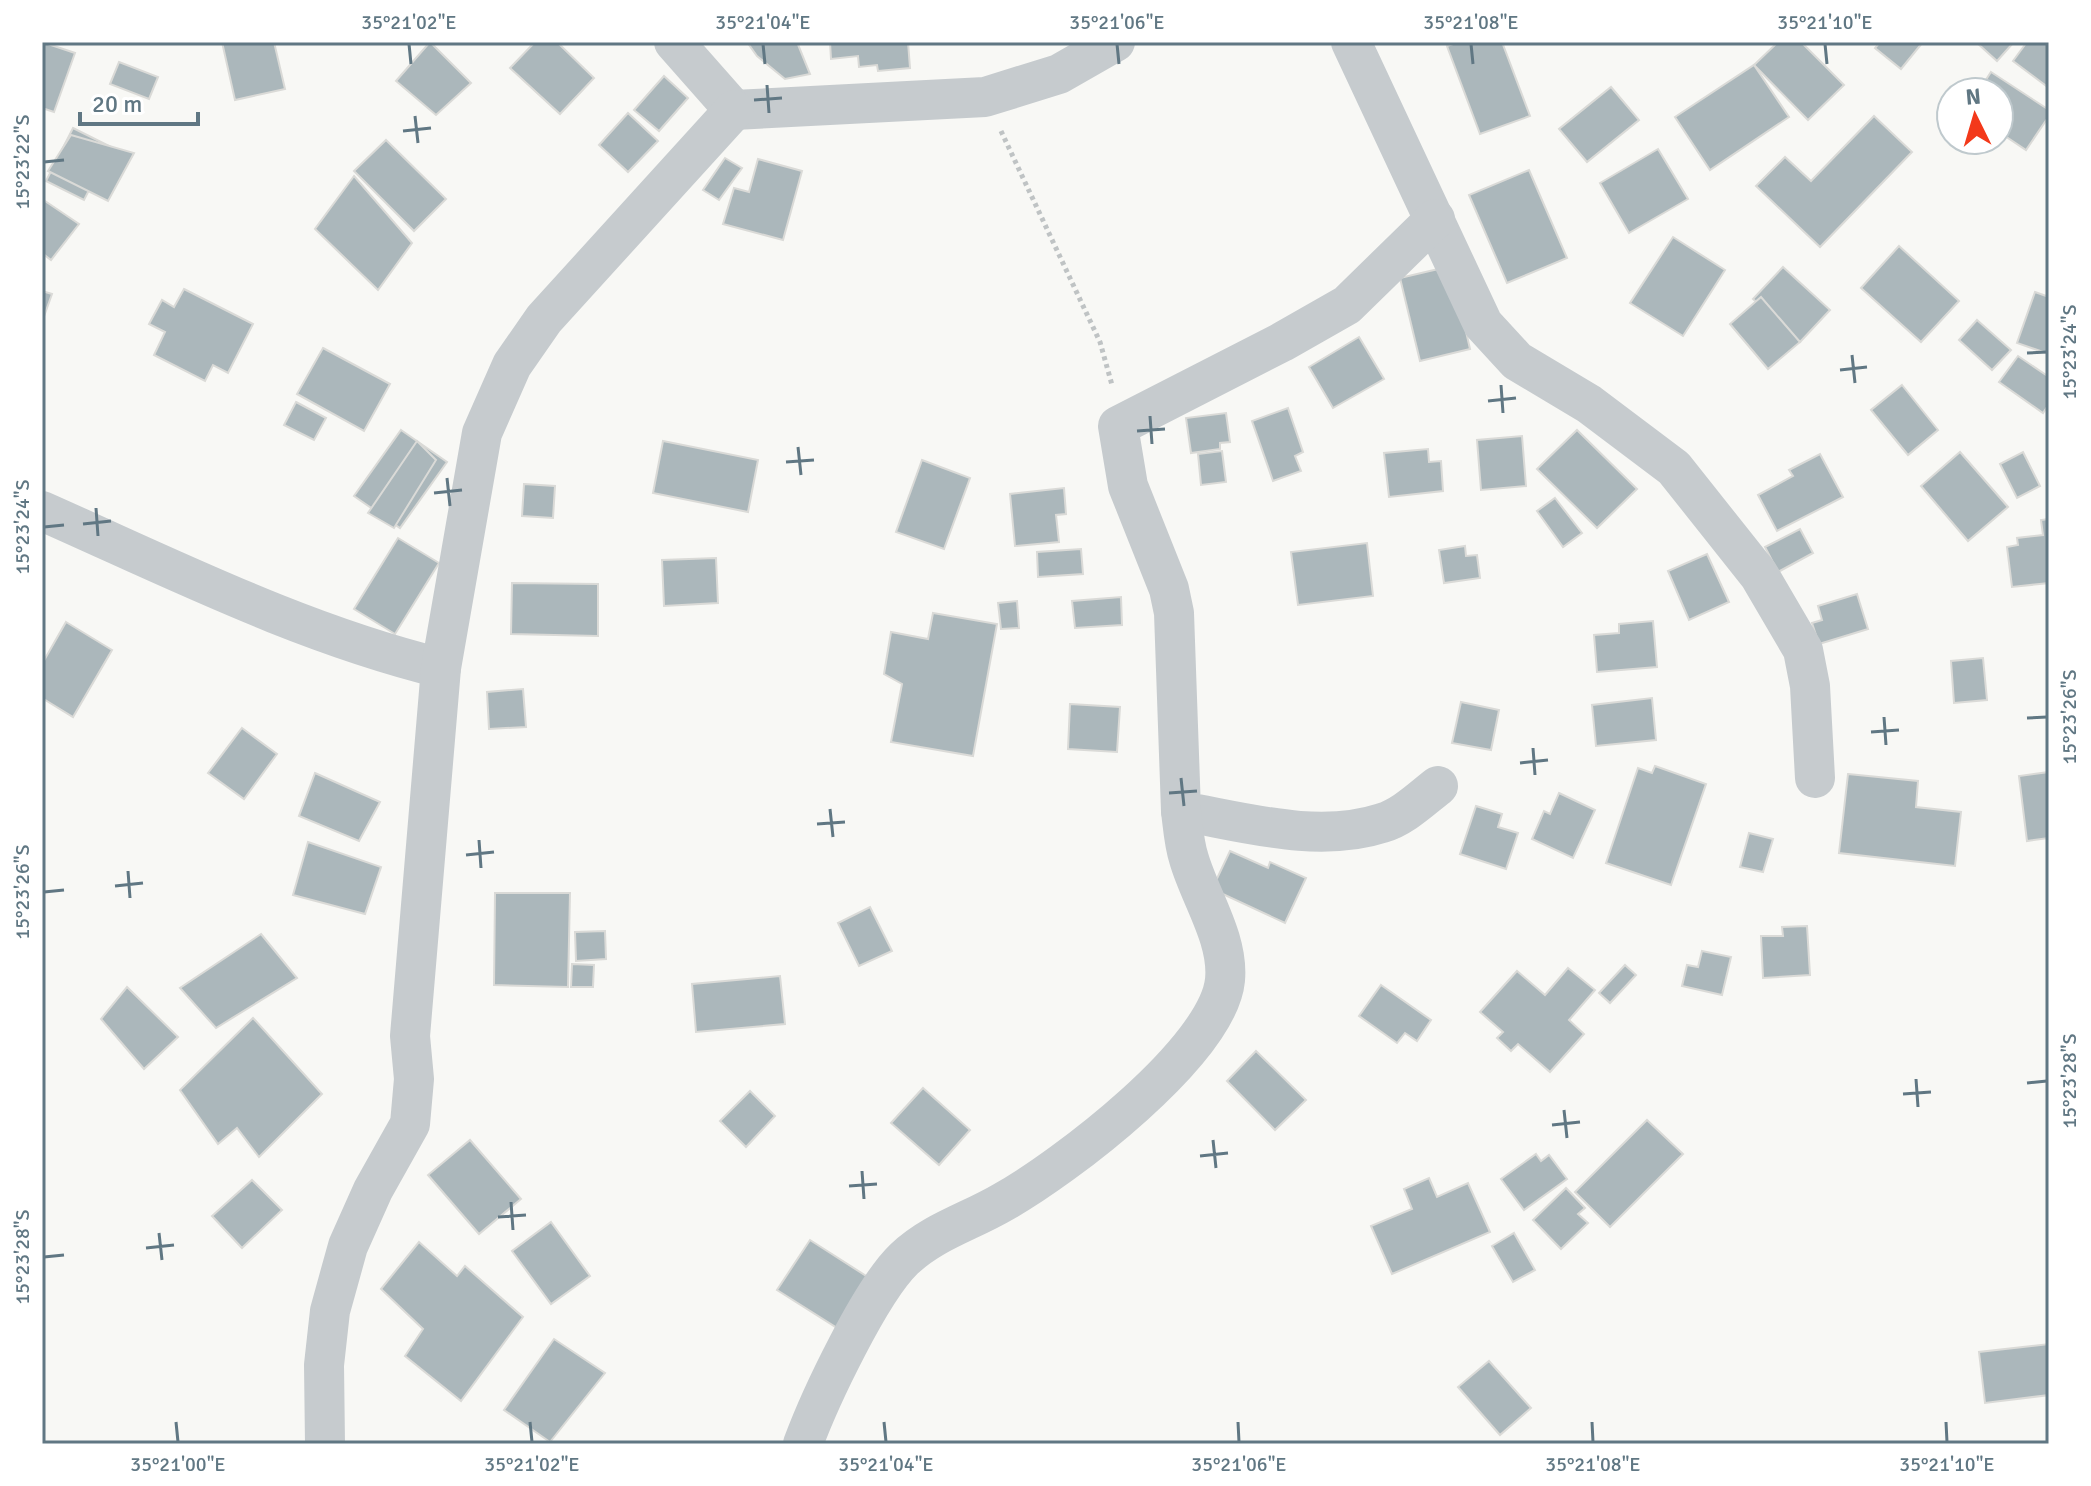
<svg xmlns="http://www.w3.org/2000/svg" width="2091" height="1486" viewBox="0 0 2091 1486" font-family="Signika,sans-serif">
<rect width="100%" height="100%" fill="#f8f8f5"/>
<g fill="#abb7bb" stroke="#dadad7" stroke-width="2">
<polygon points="42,42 75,53 54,112 42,108"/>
<polygon points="222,42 274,42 285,89 235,100"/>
<polygon points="430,42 471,83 436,115 396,81"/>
<polygon points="535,42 557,42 594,78 560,114 510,68"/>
<polygon points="747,42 797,42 810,74 785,79 757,56"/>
<polygon points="830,42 908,42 910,68 878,71 877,65 859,67 858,56 831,59"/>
<polygon points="1459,42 1502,42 1530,116 1480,134 1447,46"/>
<polygon points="1778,42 1801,42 1844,85 1808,120 1754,65"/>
<polygon points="1880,42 1923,42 1901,69 1875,48"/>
<polygon points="1976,42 2014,42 1997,61"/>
<polygon points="2027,42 2049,42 2049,88 2013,61"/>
<polygon points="119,62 158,77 149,99 110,84"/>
<polygon points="1754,65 1789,117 1710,170 1675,117"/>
<polygon points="1991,72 2049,110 2049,116 2026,150 1999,132 1999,92 1978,92"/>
<polygon points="664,76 688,98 659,131 634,110"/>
<polygon points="1611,87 1639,120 1587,162 1559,129"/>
<polygon points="628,113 658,141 628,172 599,145"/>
<polygon points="1874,116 1912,152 1820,247 1756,186 1785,157 1811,181"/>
<polygon points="73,128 111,147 84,200 46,181"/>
<polygon points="71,135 134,153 108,201 48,171"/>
<polygon points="386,140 446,199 414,231 354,171"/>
<polygon points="1658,149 1688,199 1629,233 1600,183"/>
<polygon points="725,158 742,168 719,200 703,190"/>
<polygon points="758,159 802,171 783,240 723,224 734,188 749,192"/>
<polygon points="1529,170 1567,258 1507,283 1469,195"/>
<polygon points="354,176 412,243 378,290 315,229"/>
<polygon points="42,199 79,224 51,260 42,253"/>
<polygon points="1673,237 1725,270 1683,336 1630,303"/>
<polygon points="1899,246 1959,301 1921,342 1861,288"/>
<polygon points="1451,266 1470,349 1420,361 1400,278"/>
<polygon points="1783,267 1830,310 1800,342 1753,299"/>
<polygon points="184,289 253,324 228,373 213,365 205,381 154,355 165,332 149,324 162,300 174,307"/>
<polygon points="42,291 52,294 42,322"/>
<polygon points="2035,292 2049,297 2049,354 2017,343"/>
<polygon points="1761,297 1800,342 1768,369 1730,324"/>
<polygon points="1977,320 2011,350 1992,370 1959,340"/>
<polygon points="1359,337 1384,379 1333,408 1309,367"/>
<polygon points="323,348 390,384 364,431 297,394"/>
<polygon points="2018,356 2049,377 2049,404 2043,413 1999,382"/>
<polygon points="1902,385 1938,430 1908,455 1871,410"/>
<polygon points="296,402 326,418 314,440 284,425"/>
<polygon points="1288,408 1303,452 1295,456 1301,471 1273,481 1252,421"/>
<polygon points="1226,413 1230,442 1220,443 1220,449 1191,453 1186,418"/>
<polygon points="401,430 447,462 400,528 354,496"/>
<polygon points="1577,430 1637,489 1597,528 1537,469"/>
<polygon points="1522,436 1526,486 1481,490 1477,440"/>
<polygon points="417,441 436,460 394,528 368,513"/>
<polygon points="663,441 758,460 748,512 653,493"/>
<polygon points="1428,449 1429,462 1441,461 1443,491 1389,497 1384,453"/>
<polygon points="1222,451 1226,482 1201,485 1198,454"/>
<polygon points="1960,452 2008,507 1968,541 1921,486"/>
<polygon points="2023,452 2040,486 2017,498 2000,464"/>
<polygon points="1820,454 1843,497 1777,531 1758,495 1793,476 1789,470"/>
<polygon points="922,460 970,478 944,549 896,532"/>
<polygon points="524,484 555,486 553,518 522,516"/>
<polygon points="1064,488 1066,514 1056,515 1059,542 1015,546 1010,494"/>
<polygon points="1555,498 1582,533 1563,547 1537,511"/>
<polygon points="2049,519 2049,583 2012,587 2007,547 2018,545 2017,538 2043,535 2041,520"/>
<polygon points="1800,529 1813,553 1778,572 1765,547"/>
<polygon points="398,538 439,563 395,634 354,609"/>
<polygon points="1367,543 1373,596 1298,605 1291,552"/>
<polygon points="1465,546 1466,556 1477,555 1480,578 1444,583 1439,550"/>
<polygon points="1081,549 1083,574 1038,577 1037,552"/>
<polygon points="1707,554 1729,602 1689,620 1668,571"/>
<polygon points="716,558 718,603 664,606 662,560"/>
<polygon points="512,583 598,584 598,636 511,634"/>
<polygon points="1857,594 1868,629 1819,644 1812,623 1822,620 1818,606"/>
<polygon points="1121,597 1122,625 1075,628 1072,601"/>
<polygon points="1017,601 1019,628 1001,629 998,603"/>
<polygon points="933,613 997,624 973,756 891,742 902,684 884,674 891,632 928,639"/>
<polygon points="1653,621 1657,667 1597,672 1594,635 1619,633 1619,624"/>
<polygon points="66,622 112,650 73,717 42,698 42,664"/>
<polygon points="1983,658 1987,700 1954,703 1951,661"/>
<polygon points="523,689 526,727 489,729 487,692"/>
<polygon points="1652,698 1656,740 1596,746 1592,705"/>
<polygon points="1461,702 1499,710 1491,750 1452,743"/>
<polygon points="1070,704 1120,707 1117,752 1068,749"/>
<polygon points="242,728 277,754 244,799 208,773"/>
<polygon points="1655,766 1706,784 1671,885 1606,863 1638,768 1652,773"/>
<polygon points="2049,772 2049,838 2027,841 2019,776"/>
<polygon points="315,773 380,802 359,841 299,816"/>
<polygon points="1848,774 1918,781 1916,807 1961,812 1955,866 1839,853"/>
<polygon points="1559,793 1595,810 1573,858 1532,839 1544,811 1550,814"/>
<polygon points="1476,806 1502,814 1498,827 1518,833 1506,869 1460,854"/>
<polygon points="1749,833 1773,839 1763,872 1740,867"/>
<polygon points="308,842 381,867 365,914 293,895"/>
<polygon points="1230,851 1268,868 1270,862 1306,878 1285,923 1212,889"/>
<polygon points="495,893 570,893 568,987 494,985"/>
<polygon points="870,907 892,951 859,966 838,923"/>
<polygon points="1807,926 1810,975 1763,978 1761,936 1783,936 1782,927"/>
<polygon points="605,931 606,959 576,961 575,932"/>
<polygon points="261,934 297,978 216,1028 180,988"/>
<polygon points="1702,951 1731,957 1722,995 1682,986 1687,965 1698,967"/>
<polygon points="572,964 594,965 593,987 571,987"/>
<polygon points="1625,965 1636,975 1610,1003 1599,993"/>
<polygon points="1568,968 1595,990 1569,1020 1584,1034 1550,1072 1518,1044 1511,1051 1497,1038 1503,1032 1480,1012 1517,971 1545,995"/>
<polygon points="780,976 785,1024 696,1032 692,984"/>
<polygon points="1381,985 1431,1020 1417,1041 1405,1033 1397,1043 1359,1016"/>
<polygon points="127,987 178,1037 144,1069 101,1019"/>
<polygon points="253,1018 322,1094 259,1157 237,1128 218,1144 180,1090"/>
<polygon points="1256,1051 1306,1100 1275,1130 1227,1081"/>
<polygon points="923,1088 970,1130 939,1165 891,1123"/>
<polygon points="750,1091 775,1116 746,1147 720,1121"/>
<polygon points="1647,1120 1683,1154 1610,1227 1575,1192"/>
<polygon points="470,1140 521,1199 479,1234 428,1175"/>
<polygon points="1536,1154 1541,1161 1549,1155 1567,1179 1524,1210 1501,1179"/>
<polygon points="1429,1178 1437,1197 1468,1183 1490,1232 1392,1274 1371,1226 1412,1209 1404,1189"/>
<polygon points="252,1180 282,1210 242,1248 212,1216"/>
<polygon points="1566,1188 1585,1208 1578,1214 1588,1223 1561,1249 1533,1220"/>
<polygon points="551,1222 590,1276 551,1304 512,1251"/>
<polygon points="1514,1233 1535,1270 1513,1282 1492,1246"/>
<polygon points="810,1240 874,1281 842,1331 777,1290"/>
<polygon points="419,1242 457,1276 465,1266 523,1317 461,1401 405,1356 423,1329 381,1289"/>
<polygon points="554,1339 605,1373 550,1442 504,1410"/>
<polygon points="2049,1344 2049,1395 1985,1403 1979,1352"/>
<polygon points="1489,1361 1531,1408 1500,1435 1458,1387"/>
</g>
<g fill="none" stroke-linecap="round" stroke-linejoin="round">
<polyline stroke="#bfc3c4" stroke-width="5" stroke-dasharray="4 4" stroke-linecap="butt" points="1001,131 1100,342 1112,385"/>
<g stroke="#c6cbce" stroke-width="40">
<polyline points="674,42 734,110 985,97 1059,74 1115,42"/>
<polyline points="1351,42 1483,324 1517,361 1589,404 1674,468 1759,575 1803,650 1810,686 1815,778"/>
<path d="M1435,219l-88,86 -65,37 -164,84 10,60 41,103 5,24 7,198c63,11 137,33 201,12 21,-6 39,-24 56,-37"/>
<path d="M42,511c131,58 260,123 399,157"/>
<polyline points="325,1444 324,1365 330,1311 348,1246 373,1190 410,1124 414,1079 410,1036 441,668 482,433 512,365 544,319 734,110"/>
<path d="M803,1444c17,-46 67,-152 101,-185 30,-28 65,-37 99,-57 61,-34 215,-151 222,-222 4,-41 -25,-83 -36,-121 -5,-15 -6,-32 -8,-48"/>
</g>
</g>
<path fill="none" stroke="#607783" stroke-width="3" d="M409,44l2,20M763,44l2,20M1117,44l2,20M1471,44l2,20M1825,44l2,20M767,85l2,28M754,100l28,-2M415,116l3,27M403,131l28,-3M44,162l20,-2M2027,353l20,-1M1852,355l3,28M1840,370l27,-3M1501,385l2,28M1488,401l28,-3M1150,416l2,28M1137,431l28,-2M798,447l3,28M786,462l28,-2M447,478l3,28M434,493l28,-3M96,508l2,28M83,524l28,-3M44,527l20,-2M1884,717l2,28M2027,718l20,-1M1871,732l28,-2M1533,748l2,27M1520,763l28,-3M1181,778l3,28M1169,793l28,-2M830,809l3,28M817,824l28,-2M479,840l2,28M466,855l28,-3M128,871l2,27M115,886l28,-3M44,892l20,-2M1916,1079l2,28M2027,1083l20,-2M1903,1094l28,-2M1564,1110l3,28M1552,1125l28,-3M1213,1140l3,28M1200,1156l28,-3M862,1171l2,28M849,1186l28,-2M511,1202l2,28M498,1217l28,-2M159,1233l3,27M146,1248l28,-3M44,1257l20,-2M176,1422l2,20M530,1422l2,20M884,1422l2,20M1238,1422l1,20M1592,1422l1,20M1946,1422l1,20"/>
<rect width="2091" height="1486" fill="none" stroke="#ffffff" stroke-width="88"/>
<g transform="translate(1975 116) rotate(355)"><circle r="38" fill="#ffffff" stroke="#bfc9cd" stroke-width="2"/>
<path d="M0-6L14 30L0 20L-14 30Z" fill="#f3391a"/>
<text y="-12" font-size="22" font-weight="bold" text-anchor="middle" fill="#607783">N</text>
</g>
<path d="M80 112v12h118v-12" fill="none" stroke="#607783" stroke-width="4"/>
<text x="92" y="112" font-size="24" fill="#607783" stroke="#ffffff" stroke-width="6" paint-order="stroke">20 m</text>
<rect x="44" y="44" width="2003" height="1398" fill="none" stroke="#607783" stroke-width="3"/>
<g font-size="20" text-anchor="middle" fill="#607783">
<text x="409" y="29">35°21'02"E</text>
<text x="763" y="29">35°21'04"E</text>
<text x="1117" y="29">35°21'06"E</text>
<text x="1471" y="29">35°21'08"E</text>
<text x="1825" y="29">35°21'10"E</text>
<text transform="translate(22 162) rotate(-90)" y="7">15°23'22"S</text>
<text transform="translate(2069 352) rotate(-90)" y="7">15°23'24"S</text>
<text transform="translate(22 527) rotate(-90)" y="7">15°23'24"S</text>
<text transform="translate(2069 717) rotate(-90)" y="7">15°23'26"S</text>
<text transform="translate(22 892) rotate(-90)" y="7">15°23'26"S</text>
<text transform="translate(2069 1081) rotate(-90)" y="7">15°23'28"S</text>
<text transform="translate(22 1257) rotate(-90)" y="7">15°23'28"S</text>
<text x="178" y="1471">35°21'00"E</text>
<text x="532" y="1471">35°21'02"E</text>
<text x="886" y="1471">35°21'04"E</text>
<text x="1239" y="1471">35°21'06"E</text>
<text x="1593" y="1471">35°21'08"E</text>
<text x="1947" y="1471">35°21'10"E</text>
</g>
</svg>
